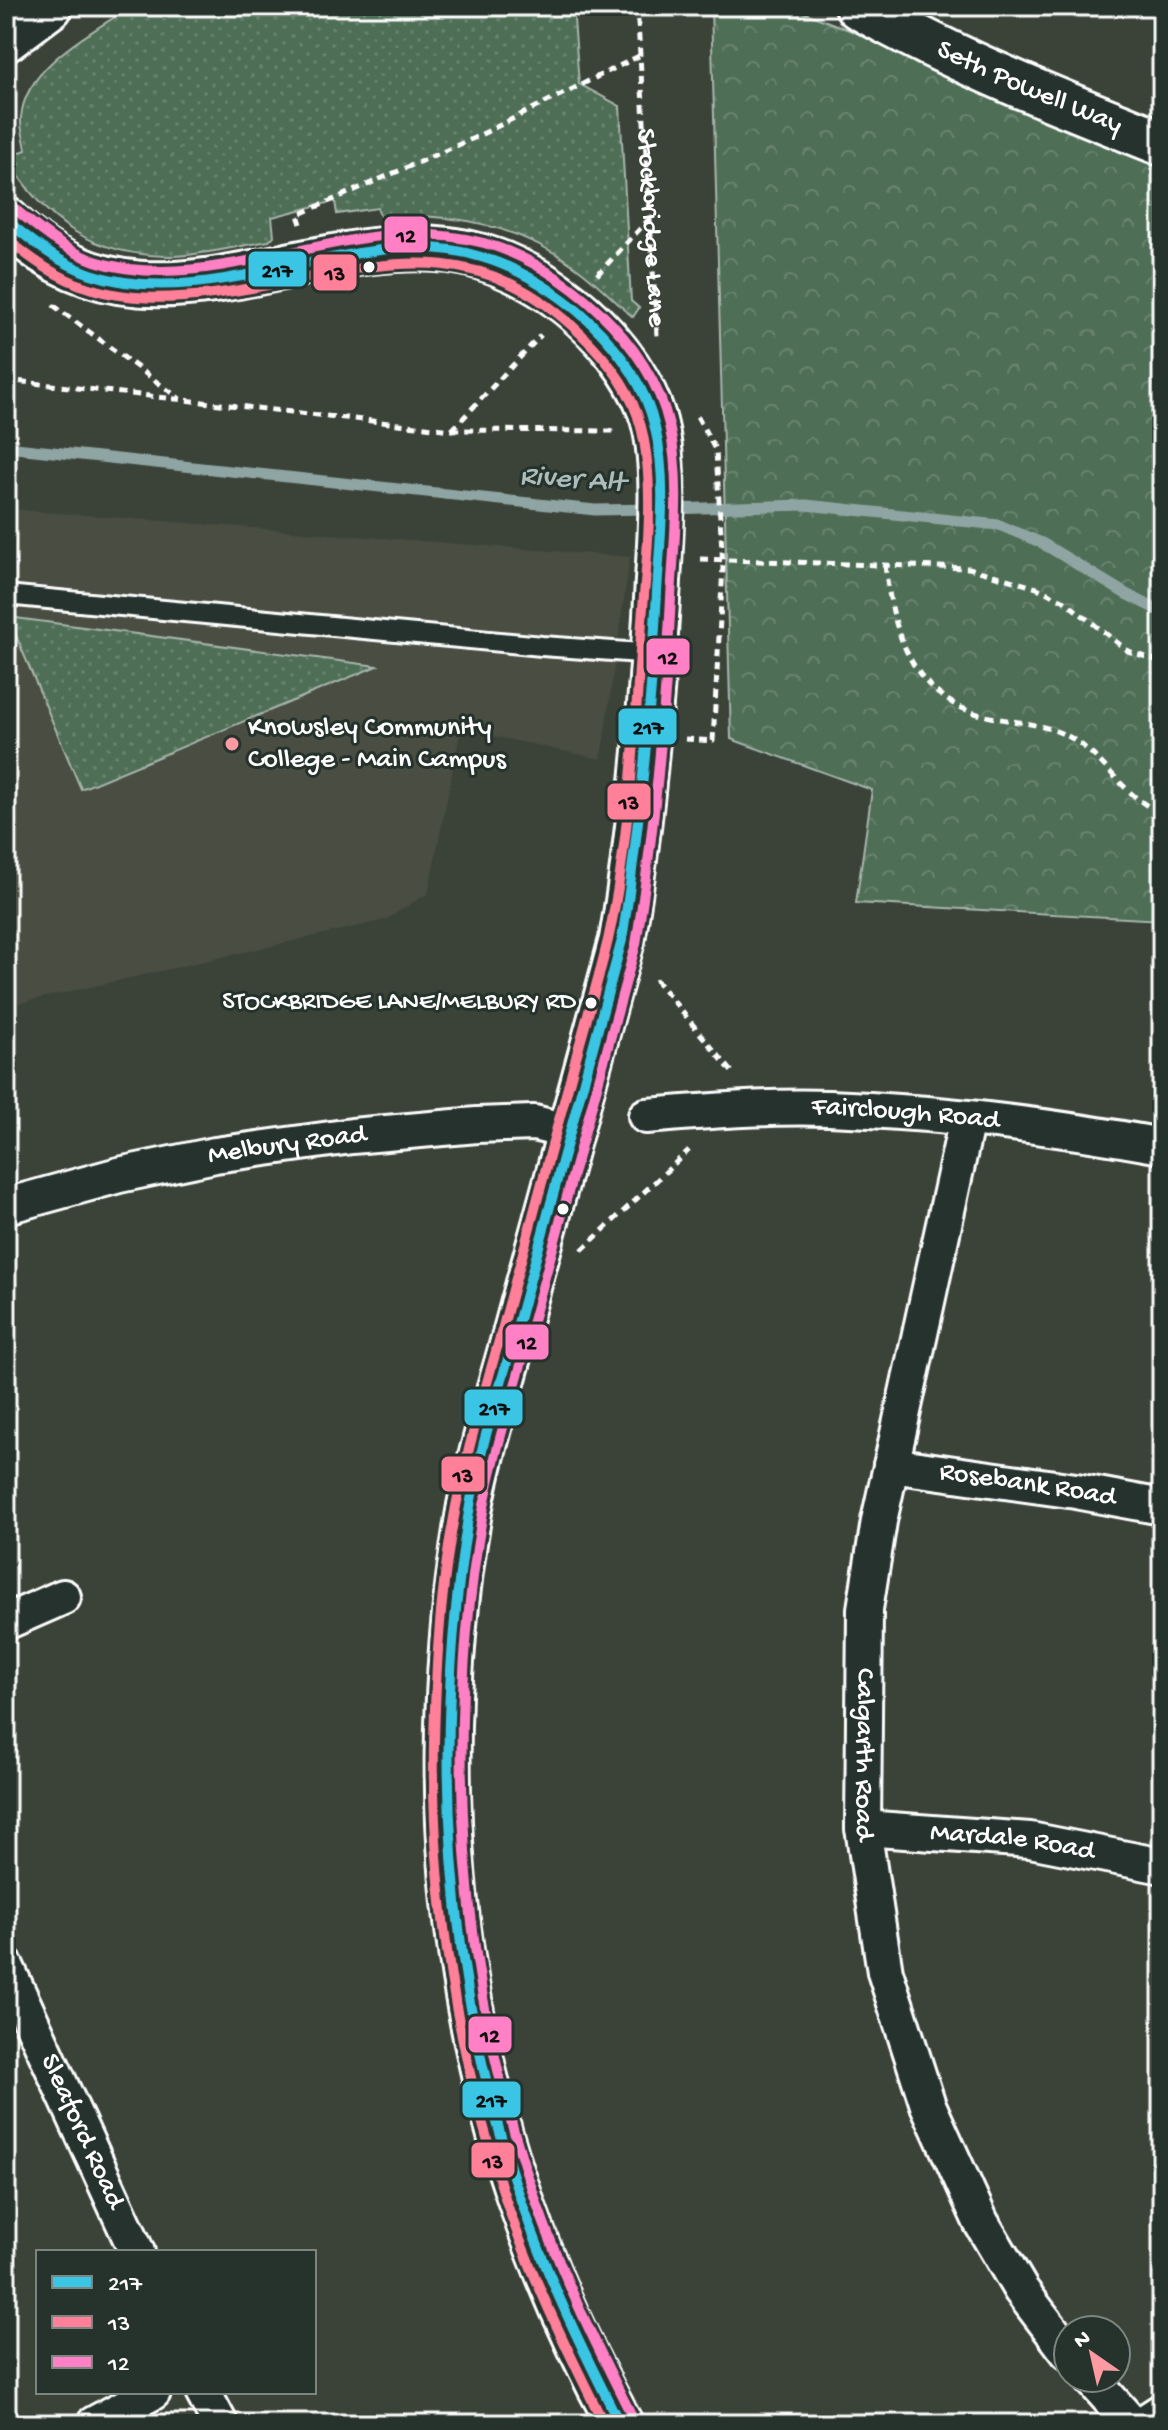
<svg xmlns="http://www.w3.org/2000/svg" width="1168" height="2430" viewBox="0 0 1168 2430" font-family="'Gochi Hand',sans-serif">
<defs>
<pattern id="grass-dots" width="8" height="8" patternUnits="userSpaceOnUse" patternTransform="scale(2)"><rect width="8" height="8" fill="#4f6e57"/><path d="M2 2h.1M6 6h.1" fill="none" stroke="#698470" stroke-width="1.8" stroke-linecap="round"/></pattern>
<pattern id="park-crowns" width="20" height="18" patternUnits="userSpaceOnUse" patternTransform="scale(2)"><rect width="20" height="18" fill="#4f6e57"/><path d="M2 6a3 3 0 1 1 6 0M12 15a3 3 0 1 1 6 0" fill="none" stroke="#698470"/></pattern>
</defs>
<rect width="100%" height="100%" fill="#3b4339"/>
<filter id="ink" filterUnits="userSpaceOnUse"><feTurbulence type="fractalNoise" baseFrequency=".0125" numOctaves="2"/><feDisplacementMap in="SourceGraphic" scale="16" xChannelSelector="R" yChannelSelector="G"/><feConvolveMatrix kernelMatrix="1 2 1 2 8 2 1 2 1" color-interpolation-filters="sRGB"/></filter>
<g filter="url(#ink)">
<polygon fill="#4a4e42" points="6,509 630,557 601,759 461,729 428,893 385,920 6,1006"/>
<g fill="url(#grass-dots)" stroke="#a7b6ab" stroke-width="2">
<path d="M133,6h440l6,78 41,22 11,195 8,7 -6,9c-20,-17 -38,-37 -60,-52 -56,-40 -125,-54 -192,-47l-4,-10 -40,6 -2,-13 -63,16 2,19 -5,5c-31,5 -66,14 -97,15 -78,0 -128,-33 -165,-99l19,-7c-1,-10 -6,-22 -5,-32 3,-51 72,-87 112,-112z"/>
<polygon points="8,617 377,666 81,789"/>
</g>
<polygon fill="url(#park-crowns)" stroke="#a7b6ab" stroke-width="2" points="711,6 788,6 1162,153 1162,920 856,903 872,790 731,739"/>
<g fill="none" stroke-linecap="round" stroke-linejoin="round">
<g stroke="#8fa5a3" stroke-width="11">
<polyline points="6,447 595,510 652,509"/>
<polyline points="670,509 806,505 999,525 1042,543 1126,594 1162,612"/>
</g>
<defs>
<polyline id="service" points="6,595 542,646 655,654"/>
<g id="minor">
<path id="s2" d="M646,1116c61,-5 122,-10 183,-8 110,4 224,18 333,38"/>
<path id="s3" d="M967,1119l-88,402 -14,88 -2,219 22,144 43,133 53,117 40,68 47,62"/>
<path id="s4" d="M6,1206l113,-31 96,-20 137,-19 125,-11 57,-2 37,9"/>
<path id="s5" d="M891,1465l185,26 86,16"/>
<polyline points="6,1622 63,1597"/>
<path id="s6" d="M863,1828l167,12 132,26"/>
<path id="s7" d="M6,1966l131,286"/>
<polyline points="1091,2378 1132,2424"/>
<polyline points="203,2392 220,2424"/>
<polyline points="94,2424 153,2392"/>
<polyline points="1142,2424 1162,2411"/>
</g>
<g id="secondary">
<polyline points="6,39 50,6"/>
<path d="M6,220c111,113 235,46 367,31 25,-3 51,-4 76,-1 83,10 171,82 201,159 17,43 11,123 8,171 -6,121 -16,241 -36,360 -35,132 -72,263 -107,395 -15,56 -34,114 -45,171 -56,320 -7,634 150,918"/>
</g>
<g id="primary">
<path id="s8" d="M858,6c97,55 200,96 304,137"/>
</g>
</defs>
<use href="#service" stroke="#fff" stroke-width="24"/>
<use href="#minor" stroke="#fff" stroke-width="40"/>
<use href="#secondary" stroke="#fff" stroke-width="50"/>
<use href="#primary" stroke="#fff" stroke-width="50"/>
<g stroke="#fff" stroke-width="5" stroke-dasharray="8 6" stroke-linecap="butt">
<path id="s1" d="M637,6l20,330"/>
<polyline points="301,224 298,215 474,138 639,56"/>
<polyline points="597,275 650,218"/>
<polyline points="53,305 180,399"/>
<polyline points="6,380 452,430 615,431"/>
<polyline points="452,430 541,335"/>
<polyline points="700,559 969,568 1037,588 1063,600 1128,651 1162,662"/>
<path d="M885,565c8,66 26,134 101,151 30,7 60,7 87,23 32,20 56,63 89,74"/>
<polyline points="685,739 713,741 723,567 716,451 697,416"/>
<polyline points="655,979 733,1073"/>
<polyline points="582,1250 689,1150"/>
</g>
<use href="#service" stroke="#26332d" stroke-width="18"/>
<use href="#minor" stroke="#26332d" stroke-width="34"/>
<use href="#secondary" stroke="#26332d" stroke-width="44"/>
<use href="#primary" stroke="#26332d" stroke-width="44"/>
<defs>
<path id="bus-1" d="M6,220c27,22 52,43 85,54 87,30 195,-12 282,-23 36,-5 73,-5 108,6 73,21 157,93 174,171 13,53 5,110 2,164 -6,117 -17,233 -35,348 -34,129 -70,258 -105,387 -16,59 -37,118 -47,179 -40,233 -25,477 53,700 26,75 61,147 97,218"/>
<path id="bus-2" d="M6,238c25,21 51,40 83,50 40,13 83,11 124,6 141,-18 249,-76 368,40 26,25 51,57 60,93 16,63 4,143 0,208 -6,98 -12,210 -33,305 -10,41 -22,81 -33,121 -25,90 -49,180 -73,269 -14,50 -29,98 -40,148 -20,86 -26,176 -28,264 -3,157 24,317 74,465 26,76 61,146 96,217"/>
<path id="bus-3" d="M15,209c25,21 49,41 80,52 88,30 197,-16 286,-25 35,-3 69,-2 103,7 78,22 167,100 185,182 13,56 5,116 2,173 -6,116 -16,231 -35,346 -35,128 -70,256 -105,384 -15,59 -36,118 -47,178 -42,229 -25,474 52,695 26,75 61,146 97,217"/>
</defs>
<use href="#bus-1" stroke="#26332d" stroke-width="16"/>
<use href="#bus-2" stroke="#26332d" stroke-width="16"/>
<use href="#bus-3" stroke="#26332d" stroke-width="16"/>
<use href="#bus-1" stroke="#3ac5e4" stroke-width="10"/>
<use href="#bus-2" stroke="#ff8098" stroke-width="10"/>
<use href="#bus-3" stroke="#ff80c5" stroke-width="10"/>
</g>
</g>
<g fill="#fff" stroke="#26332d" stroke-width="3">
<circle cx="369" cy="267" r="7"/>
<circle cx="591" cy="1003" r="7"/>
<circle cx="563" cy="1209" r="7"/>
</g>
<circle fill="#ff9aa2" stroke="#26332d" stroke-width="3" cx="232" cy="744" r="8"/>
<g text-anchor="middle" dominant-baseline="central" stroke-width="6" stroke-linejoin="round" paint-order="stroke">
<g font-size="26" fill="#fff" stroke="#26332d" text-anchor="end">
<text x="576" y="1003">STOCKBRIDGE LANE/MELBURY RD</text>
</g>
<g font-size="28" fill="#fff" stroke="#26332d">
<text stroke="none"><textPath href="#s8" startOffset="190">Seth Powell Way</textPath></text>
<text stroke="none"><textPath href="#s1" startOffset="222">Stockbridge Lane</textPath></text>
<text stroke="none"><textPath href="#s2" startOffset="260">Fairclough Road</textPath></text>
<text stroke="none"><textPath href="#s4" startOffset="288">Melbury Road</textPath></text>
<text stroke="none"><textPath href="#s5" startOffset="138">Rosebank Road</textPath></text>
<text stroke="none"><textPath href="#s3" startOffset="646">Calgarth Road</textPath></text>
<text stroke="none"><textPath href="#s6" startOffset="150">Mardale Road</textPath></text>
<text stroke="none"><textPath href="#s7" startOffset="182">Sleaford Road</textPath></text>
</g>
<g font-size="28" fill="#fff" stroke="#26332d" text-anchor="start">
<text x="248" y="728">Knowsley Community<tspan x="248" dy="32">College - Main Campus</tspan></text>
</g>
<g font-size="30" font-style="italic" fill="#abbcba" stroke="#26332d">
<text transform="translate(572 481) rotate(4)">River Alt</text>
</g>
</g>
<g stroke="#26332d" stroke-width="3">
<rect x="383" y="215" width="46" height="39" rx="8" fill="#ff80c5"/>
<rect x="247" y="250" width="61" height="38" rx="8" fill="#3ac5e4"/>
<rect x="312" y="253" width="46" height="39" rx="8" fill="#ff8098"/>
<rect x="645" y="637" width="46" height="39" rx="8" fill="#ff80c5"/>
<rect x="617" y="707" width="61" height="39" rx="8" fill="#3ac5e4"/>
<rect x="606" y="782" width="46" height="39" rx="8" fill="#ff8098"/>
<rect x="504" y="1323" width="46" height="38" rx="8" fill="#ff80c5"/>
<rect x="463" y="1388" width="61" height="39" rx="8" fill="#3ac5e4"/>
<rect x="440" y="1455" width="46" height="38" rx="8" fill="#ff8098"/>
<rect x="467" y="2015" width="46" height="39" rx="8" fill="#ff80c5"/>
<rect x="461" y="2080" width="61" height="39" rx="8" fill="#3ac5e4"/>
<rect x="470" y="2141" width="46" height="38" rx="8" fill="#ff8098"/>
</g>
<g font-size="22" text-anchor="middle" font-weight="bold" fill="#111">
<text x="406" y="242">12</text>
<text x="277" y="277">217</text>
<text x="335" y="280">13</text>
<text x="668" y="664">12</text>
<text x="648" y="734">217</text>
<text x="629" y="809">13</text>
<text x="527" y="1349">12</text>
<text x="494" y="1415">217</text>
<text x="463" y="1482">13</text>
<text x="490" y="2042">12</text>
<text x="491" y="2107">217</text>
<text x="493" y="2168">13</text>
</g>
<rect width="1168" height="2430" fill="none" stroke="#26332d" stroke-width="32"/>
<rect x="16" y="16" width="1136" height="2398" fill="none" stroke="#fff" stroke-width="3" filter="url(#ink)"/>
<rect x="36" y="2250" width="280" height="144" fill="#26332d" stroke="#7d8581" stroke-width="2"/>
<rect x="52" y="2276" width="40" height="12" fill="#3ac5e4" stroke="#7d8581" stroke-width="2"/>
<text x="108" y="2290" font-size="24" fill="#ffffff">217</text>
<rect x="52" y="2316" width="40" height="12" fill="#ff8098" stroke="#7d8581" stroke-width="2"/>
<text x="108" y="2330" font-size="24" fill="#ffffff">13</text>
<rect x="52" y="2356" width="40" height="12" fill="#ff80c5" stroke="#7d8581" stroke-width="2"/>
<text x="108" y="2370" font-size="24" fill="#ffffff">12</text>
<g transform="translate(1092 2354) rotate(326)"><circle r="38" fill="#26332d" stroke="#7d8581" stroke-width="2"/>
<path d="M0-6L14 30L0 20L-14 30Z" fill="#ff9aa2"/>
<text y="-12" font-size="22" font-weight="bold" text-anchor="middle" fill="#ffffff">N</text>
</g>
</svg>
